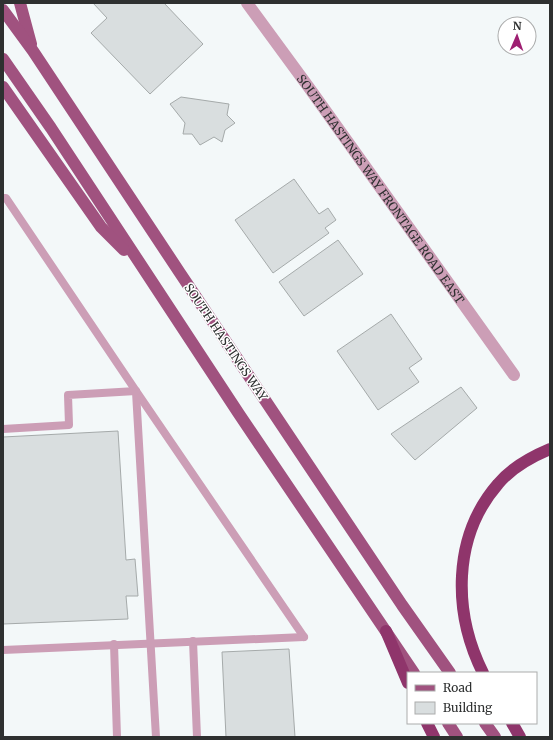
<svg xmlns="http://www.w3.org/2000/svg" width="553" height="740" viewBox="0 0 553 740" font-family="Merriweather,serif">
<rect width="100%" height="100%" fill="#f3f8f9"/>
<g fill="#d9dedf" stroke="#a5aaaa">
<polygon points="93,3 164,3 203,44 150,94 91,33 107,18"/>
<polygon points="181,97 229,104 227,115 235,123 225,130 222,142 214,137 200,145 192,134 183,134 185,123 170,104"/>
<polygon points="294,179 319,214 328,208 336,220 325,228 329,233 273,273 235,220"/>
<polygon points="338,240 363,274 304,316 279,282"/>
<polygon points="391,314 422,359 409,368 419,382 378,410 337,351"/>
<polygon points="461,387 477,408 415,460 391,434"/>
<polygon points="118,431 126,560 135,559 138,596 126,596 128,619 3,624 3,437"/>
<polygon points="289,649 295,737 226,737 222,652"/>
</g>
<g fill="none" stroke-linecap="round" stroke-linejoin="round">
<g stroke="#cc9eb6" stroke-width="8">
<polyline points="3,198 6,198 136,391 304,637"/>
<polyline points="136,392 156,737"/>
<polyline points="3,429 69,425 68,395 136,391"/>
<polyline points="193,641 197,737"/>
<polyline points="114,644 117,737"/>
<polyline points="3,650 304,637"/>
</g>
<path stroke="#cc9eb6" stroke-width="12" id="s1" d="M247,3l63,86 204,286"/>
<g stroke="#a0527f" stroke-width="12">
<polyline points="20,3 31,44"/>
<polyline points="3,10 33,51 180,273 402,605 450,673"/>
<polyline points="3,59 51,128 239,414 414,673"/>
<polyline points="3,87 101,227 124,250"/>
<polyline points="448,723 457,737"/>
<polyline points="485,723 495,737"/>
</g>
<g stroke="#8f356b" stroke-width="12">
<polyline points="386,631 408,683"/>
<path d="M483,673c-30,-60 -31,-136 15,-189 13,-16 33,-27 52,-35"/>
<polyline points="427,723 434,737"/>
<polyline points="512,723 520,737"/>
</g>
</g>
<g text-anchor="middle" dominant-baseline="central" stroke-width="3" stroke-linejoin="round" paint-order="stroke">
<g font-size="12" fill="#2e3030" stroke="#fff">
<text stroke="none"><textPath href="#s1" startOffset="229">SOUTH HASTINGS WAY FRONTAGE ROAD EAST</textPath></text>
<text transform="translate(226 342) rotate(56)">SOUTH HASTINGS WAY</text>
</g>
</g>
<rect width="553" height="740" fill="none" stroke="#2e3030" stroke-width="8"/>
<rect x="407" y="672" width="130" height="52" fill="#ffffff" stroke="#abacac"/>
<rect x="415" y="685" width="20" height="6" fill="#a0527f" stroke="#abacac"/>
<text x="443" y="692" font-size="12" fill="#2e3030">Road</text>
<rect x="415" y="702" width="20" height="12" fill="#d9dedf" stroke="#abacac"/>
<text x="443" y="712" font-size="12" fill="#2e3030">Building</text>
<g transform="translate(517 36) rotate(2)"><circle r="19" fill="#ffffff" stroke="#abacac"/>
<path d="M0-3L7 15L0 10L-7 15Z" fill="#9e1f72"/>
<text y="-6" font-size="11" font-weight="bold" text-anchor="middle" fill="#2e3030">N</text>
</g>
</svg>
